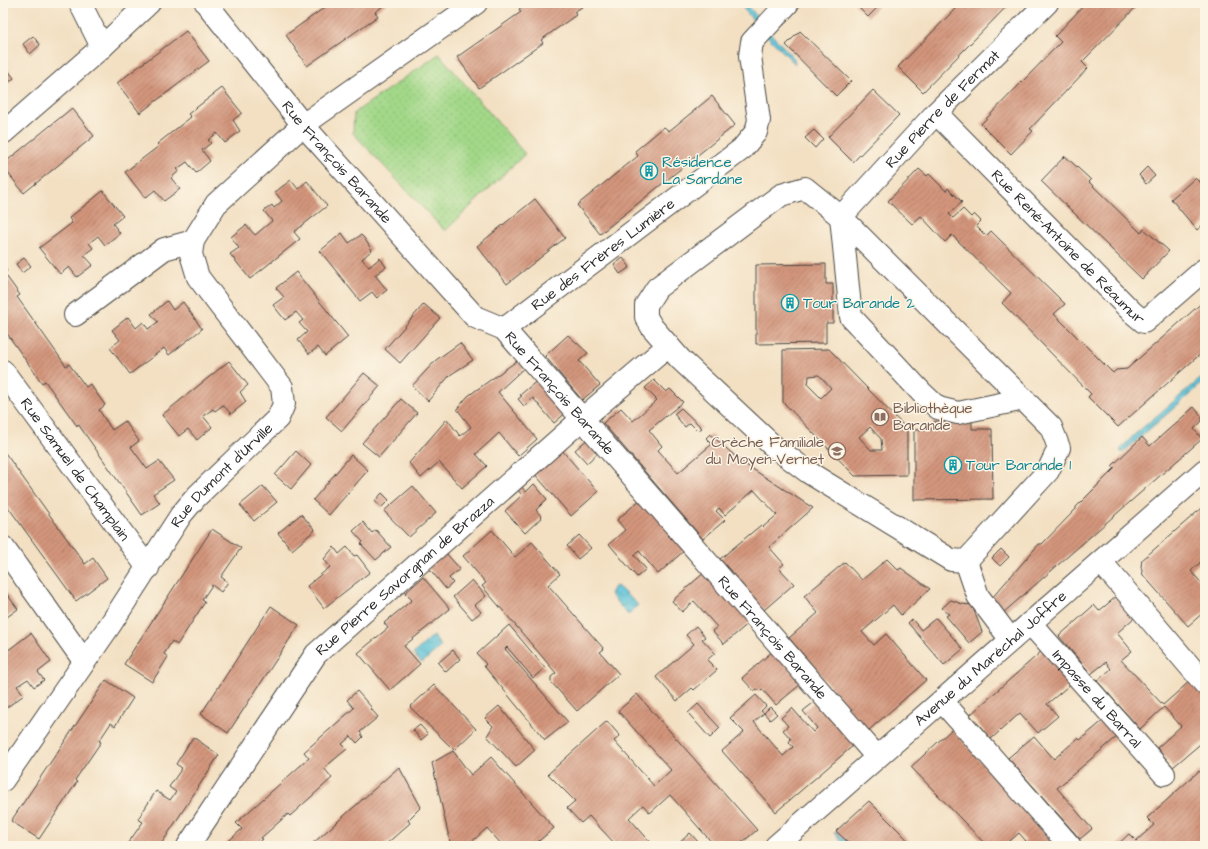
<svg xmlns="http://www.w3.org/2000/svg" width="1208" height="849" viewBox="0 0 1208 849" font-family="'Architects Daughter',sans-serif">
<defs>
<pattern id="park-dots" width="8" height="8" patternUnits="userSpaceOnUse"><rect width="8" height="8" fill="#a3d889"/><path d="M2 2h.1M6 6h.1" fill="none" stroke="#8cba76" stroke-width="1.8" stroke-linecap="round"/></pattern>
<pattern id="water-waves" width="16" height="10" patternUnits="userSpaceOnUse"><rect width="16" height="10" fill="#5cc3d9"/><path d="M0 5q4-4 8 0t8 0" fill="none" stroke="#4c9fb0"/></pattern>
<pattern id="building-hatch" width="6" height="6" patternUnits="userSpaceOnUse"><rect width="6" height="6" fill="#d3957c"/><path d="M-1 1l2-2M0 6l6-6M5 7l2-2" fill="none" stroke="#ab7a66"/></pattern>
</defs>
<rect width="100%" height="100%" fill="#fcf5e5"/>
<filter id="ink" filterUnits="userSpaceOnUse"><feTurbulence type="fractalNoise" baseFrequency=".025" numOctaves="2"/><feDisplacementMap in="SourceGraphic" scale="8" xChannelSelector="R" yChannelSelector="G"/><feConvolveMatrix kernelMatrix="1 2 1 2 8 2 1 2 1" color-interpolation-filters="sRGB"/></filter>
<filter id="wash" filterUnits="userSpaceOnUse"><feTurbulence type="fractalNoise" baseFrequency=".012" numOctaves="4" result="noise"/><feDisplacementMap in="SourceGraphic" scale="16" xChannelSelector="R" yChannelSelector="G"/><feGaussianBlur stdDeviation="0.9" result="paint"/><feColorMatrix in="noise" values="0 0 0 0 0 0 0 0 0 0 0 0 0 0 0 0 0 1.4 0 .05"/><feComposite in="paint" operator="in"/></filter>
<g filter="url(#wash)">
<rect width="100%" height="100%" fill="#f3e0c3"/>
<polygon fill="url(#park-dots)" stroke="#67825a" points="439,54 525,154 445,231 353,133 354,113"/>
<g fill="url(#water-waves)" stroke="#447782">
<polygon points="739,3 746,3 772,35 794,58 795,64 762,31"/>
<polygon points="1205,375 1205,381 1122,453 1120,450 1135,434"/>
<polygon points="617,586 638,605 628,615 610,594 613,588"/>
<polygon points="433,636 441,646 422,663 413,654"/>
<polygon points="836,831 851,846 846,846 834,833"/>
</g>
<g id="blocks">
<g fill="url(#building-hatch)" fill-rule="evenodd">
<polygon points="331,3 387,3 375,12 378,16 307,66 286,35"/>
<polygon points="527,3 588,3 574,12 576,15 541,40 543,43 479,88 457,57 521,12 519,9"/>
<polygon points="854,3 882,3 868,17"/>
<polygon points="961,3 1010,3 923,92 898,67"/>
<polygon points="1086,3 1140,3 1082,62 1088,68 1030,129 1033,131 1011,154 981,124 1061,42 1055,36"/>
<polygon points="186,31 209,61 140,113 117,83"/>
<polygon points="800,31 851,81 836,96 786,45"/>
<polygon points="33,36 40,45 30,54 23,44"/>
<polygon points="3,64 14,78 3,87"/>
<polygon points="222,88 242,113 233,120 240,131 225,143 217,133 208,140 211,143 202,150 210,161 196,173 187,162 177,169 179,171 171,178 180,189 164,201 155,190 145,198 125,172 159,146 157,144 191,117 188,114"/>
<polygon points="873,90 899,115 853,162 828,137"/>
<polygon points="712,96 735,125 600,234 577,205 638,156 635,151 664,127 669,131"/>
<polygon points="72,108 94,136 24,193 3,167 3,164"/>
<polygon points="814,130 823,139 815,148 805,138"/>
<polygon points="1065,156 1091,180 1089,182 1141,233 1144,229 1169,251 1142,279 1041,181"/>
<polygon points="1147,167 1155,176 1146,184 1139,175"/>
<polygon points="919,169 927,176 929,174 946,191 948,188 962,202 949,214 953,218 963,209 971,217 974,214 981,221 976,226 986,236 991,231 1065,304 1054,314 1113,373 1116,370 1127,369 1205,300 1205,350 1118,427 1088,397 1091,394 1002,303 1011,293 952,235 945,242 921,216 912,224 888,201"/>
<polygon points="1205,177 1205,223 1197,230 1171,199 1195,178 1199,182"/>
<polygon points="291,180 298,189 307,181 327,206 294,232 300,239 250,279 230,254 239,248 231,237 246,225 255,235 272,221 264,211 272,205 274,208 282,201 275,192"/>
<polygon points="103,191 123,216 113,224 120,233 105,245 98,236 89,243 93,248 84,255 93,265 77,277 69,267 60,274 39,248 72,223 69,218"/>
<polygon points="535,199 565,238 507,284 477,246"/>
<polygon points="342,233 349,243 361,235 364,238 372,250 362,259 369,267 380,258 386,267 375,275 387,290 377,298 372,292 360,301 320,251"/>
<polygon points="24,258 31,266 22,273 16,264"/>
<polygon points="623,258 630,267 620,274 614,265"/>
<polygon points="826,264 826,284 833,284 833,323 826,323 826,343 756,344 756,265"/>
<polygon points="3,266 7,271 4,273 20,295 17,297 66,366 69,364 86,387 90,384 105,405 99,410 112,430 125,421 139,441 131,447 147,469 159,461 174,480 153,494 160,503 142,515 78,424 77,426 45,381 42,383 3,328"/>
<polygon points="296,272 348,337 325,356 318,347 309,354 298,340 307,332 299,323 303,320 296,312 285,320 273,305 284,297 276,288"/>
<polygon points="167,301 173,310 183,302 202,329 169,355 164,348 130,374 110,348 120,340 112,330 128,317 136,328 143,322 148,329 158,322 151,314"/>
<polygon points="424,304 440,318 400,363 385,349"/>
<polygon points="568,335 588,353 579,361 600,385 582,400 545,356"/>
<polygon points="460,343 473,360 450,375 428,401 412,386 436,360"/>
<path d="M829,349l78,80v46l-52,1 -72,-74v-52zM819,375l12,13 -10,10 -13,-13 1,-9zM870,427l11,12 1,11h-11l-12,-13z"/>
<polygon points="521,358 527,365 498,392 537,439 518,456 499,433 476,454 487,466 462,488 439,462 421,478 409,463 447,419 460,436 471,427 457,409 468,396"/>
<polygon points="229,361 248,385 240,392 246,402 231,414 223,405 215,411 213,409 203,416 212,427 197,440 188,429 179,436 162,415"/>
<polygon points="364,373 380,386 342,431 326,417"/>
<polygon points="539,379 567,412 554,423 533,398 524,406 518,399 522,396 520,395"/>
<polygon points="654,380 666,392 670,389 683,402 649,430 662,446 658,450 678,473 712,444 706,438 710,434 743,463 813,508 769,547 784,564 779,568 794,584 764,610 720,559 761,525 763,527 777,515 754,490 725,515 719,508 716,511 725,520 703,539 603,423 621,408 633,421 657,400 645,388"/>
<polygon points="401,399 417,413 379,457 362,443"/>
<polygon points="1194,407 1202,417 1202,421 1194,429 1202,439 1003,613 991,599 1039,544 1042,544 1076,509 1076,507 1115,468 1112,466 1142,437 1150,446"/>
<polygon points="681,408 702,428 698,431 690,423 685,427 674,414"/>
<polygon points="972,421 972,429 992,429 993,499 914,500 914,430 934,429 933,422"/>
<polygon points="590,437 601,450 587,463 575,450"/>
<polygon points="560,448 598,492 571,516 533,472"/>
<polygon points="3,450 85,564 93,558 107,578 76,601 3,500"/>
<polygon points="296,451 311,465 291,489 275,475"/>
<polygon points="351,455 368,470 329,515 313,500"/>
<polygon points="534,484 547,499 536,510 542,517 525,533 505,511 522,495 516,488 520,485 526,492"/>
<polygon points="263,486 277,502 254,521 240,505"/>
<polygon points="413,486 436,513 409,537 384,511"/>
<polygon points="382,493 389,500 381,508 375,501"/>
<polygon points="642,498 686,549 658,574 639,551 634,555 646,569 637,577 609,544 625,530 617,520"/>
<polygon points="1205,505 1205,558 1191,571 1205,587 1205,611 1188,626 1143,575 1141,567 1142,560"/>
<polygon points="301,514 315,530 292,550 278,533"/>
<polygon points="363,522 372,533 376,530 391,547 376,560 361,544 363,542 353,531"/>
<polygon points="212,529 241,548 221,577 228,582 221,592 212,585 202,600 205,602 177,645 172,641 164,654 168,657 152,682 124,664"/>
<polygon points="492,530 515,557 532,542 560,574 548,585 604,649 600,652 619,674 577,711 551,682 551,677 556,673 482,586 486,583 463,556"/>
<polygon points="579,535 591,548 578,559 567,546"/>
<polygon points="334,547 339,554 347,547 354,556 357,555 370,572 324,608 307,586 330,567 324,559"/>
<polygon points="1001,549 1009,557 1000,566 992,558"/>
<polygon points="445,552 460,569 449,578 453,583 446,589 428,567"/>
<polygon points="887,559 898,570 901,568 930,589 901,615 893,605 862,632 874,645 886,634 926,680 868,731 789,638 818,613 804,596 845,562 862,580"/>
<polygon points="706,571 750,622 724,644 712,631 717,627 694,601 682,612 672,601"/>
<polygon points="423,577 450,609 404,646 420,664 390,690 358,653 388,628 384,623 412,600 405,593"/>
<polygon points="472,580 486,596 475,605 481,612 472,619 453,597"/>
<polygon points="3,589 18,609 3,620"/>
<polygon points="1117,596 1135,617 1117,633 1132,651 1121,660 1163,705 1191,680 1205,696 1205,740 1173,767 1157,748 1181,726 1164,707 1140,729 1097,681 1111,669 1106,662 1091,674 1059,636 1094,605 1099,611"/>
<polygon points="951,600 962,604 972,605 982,632 969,643 946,616 949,614 942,608"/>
<polygon points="271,606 299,625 228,733 201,714"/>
<polygon points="936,618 963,649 944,665 908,623 912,619 921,630"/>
<polygon points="509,625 545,668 533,678 507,647 505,649 568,722 545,740 484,666 486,664 477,654"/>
<polygon points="696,626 705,637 702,639 715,653 707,660 717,670 694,690 692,688 677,701 656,677 694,644 686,635"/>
<polygon points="31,633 51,662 38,672 44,680 34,687 28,679 17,686 24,695 3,710 3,671 6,670 3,666 3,658 9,653 7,651"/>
<polygon points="1044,649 1073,682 1047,704 1058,716 1038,733 1020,713 991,739 970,715"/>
<polygon points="453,650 460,659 446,672 438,663"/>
<polygon points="774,650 802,683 776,705 762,689 760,691 757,689 754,691 742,678"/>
<polygon points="106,680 133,698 115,726 111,723 99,741 101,742 75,780 77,782 39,839 11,821"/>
<polygon points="434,685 476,729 454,750 410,707"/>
<polygon points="357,691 372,708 371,709 378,717 360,732 363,737 357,743 351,736 342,744 347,749 324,768 332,778 290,816 288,814 261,838 263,839 256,845 257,846 223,846 242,829 236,823 309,758 304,752 354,708 347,700"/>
<polygon points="637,694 757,830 738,846 715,846 670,795 650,813 643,805 629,818 654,846 617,846 589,816 581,823 567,808 575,801 548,774 607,721 620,736 614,741 654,786 671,770 618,711"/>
<polygon points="756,695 766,706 761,711 764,713 754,722 783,756 793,747 789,742 791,739 783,730 788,726 781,718 792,708 813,732 817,728 803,711 817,700 855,744 776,812 722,751 744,732 730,718"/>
<polygon points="698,704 720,728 710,738 688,713"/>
<polygon points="499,706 535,750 516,767 487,736 493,726 485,718"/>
<polygon points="770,707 777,714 770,720 764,713"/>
<polygon points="1105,719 1119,735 1057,788 1092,829 1080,839 1008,758 1034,736 1054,759 1078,738 1080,740"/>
<polygon points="420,725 428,734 421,740 413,730"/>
<polygon points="952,729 1050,840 1044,846 1019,846 1026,841 1019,833 1004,846 987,846 911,767"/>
<polygon points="193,737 219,755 160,846 126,846 143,822 138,819 156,791 170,800 176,792 169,787 182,768 176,764"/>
<polygon points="453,751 471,775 491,757 554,828 533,846 503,846 487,828 467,846 451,846 432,763"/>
<polygon points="399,767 421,807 408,820 410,823 384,846 310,846"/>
<polygon points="1199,771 1205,778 1205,828 1203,830 1205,833 1205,846 1116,846 1129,834 1136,841 1154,825 1147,818"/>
<polygon points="869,801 900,832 913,846 852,846 836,831"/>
<polygon points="690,833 702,846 674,846 677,843 678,844"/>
</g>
</g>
</g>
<g filter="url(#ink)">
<use href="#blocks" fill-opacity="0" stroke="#494642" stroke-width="1"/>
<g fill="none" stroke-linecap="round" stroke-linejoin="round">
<defs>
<g id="minor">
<polyline points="80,3 102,47"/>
<path id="s1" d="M206,3l97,122 172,192 29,12 373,428"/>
<path id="s2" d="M936,113l196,199 12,10 61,-53"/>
<polyline points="3,133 102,47 149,3"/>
<polygon points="805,188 841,217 1051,427 1059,448 1048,471 966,561 951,560 808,472 772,445 680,359 652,327 646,317 646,305 657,288 781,195"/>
<polyline points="75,315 164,249 193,241"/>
<path id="s3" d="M504,329l238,-180 14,-17 3,-12 -9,-64 2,-14 36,-39"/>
<path id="s4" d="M3,371l145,197"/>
<path id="s5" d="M1024,399l-66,14 -20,-5 -16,-15 -71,-76 -10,-100 95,-104 111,-110"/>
<polyline points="3,547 84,661"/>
<polyline points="966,561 978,596 1011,640"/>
<polyline points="1101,562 1205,684"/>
<path id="s6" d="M1030,623l134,151"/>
<polyline points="942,701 1070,846"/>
<path id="s7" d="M3,780l107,-155 71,-110 16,-19 81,-78 6,-14 -2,-17 -84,-110 -7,-23 2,-13 23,-37 87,-79 173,-122"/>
<path id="s8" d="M188,846l128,-192 265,-234 87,-74"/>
</g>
<g id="major">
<path id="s9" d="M776,846l429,-376"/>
</g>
</defs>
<use href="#minor" stroke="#494642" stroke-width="24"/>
<use href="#major" stroke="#494642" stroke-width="24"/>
<use href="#minor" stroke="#fff" stroke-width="22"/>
<use href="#major" stroke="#fff" stroke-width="22"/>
</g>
</g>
<defs>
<symbol id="building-ring" viewBox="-11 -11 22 22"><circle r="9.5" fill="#fcf5e5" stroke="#0f9aa8" stroke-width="1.5"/><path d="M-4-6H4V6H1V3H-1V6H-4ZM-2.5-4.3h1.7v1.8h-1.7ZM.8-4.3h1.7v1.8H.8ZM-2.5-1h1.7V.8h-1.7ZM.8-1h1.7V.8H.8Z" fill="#0f9aa8"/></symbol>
<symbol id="library-ring" viewBox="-11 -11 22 22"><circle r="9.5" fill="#fcf5e5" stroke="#8d6e63" stroke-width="1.5"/><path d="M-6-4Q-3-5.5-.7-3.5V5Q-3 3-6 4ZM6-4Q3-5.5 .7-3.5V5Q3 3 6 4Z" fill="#8d6e63"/></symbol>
<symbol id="school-ring" viewBox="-11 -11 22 22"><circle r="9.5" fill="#fcf5e5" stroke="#8d6e63" stroke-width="1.5"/><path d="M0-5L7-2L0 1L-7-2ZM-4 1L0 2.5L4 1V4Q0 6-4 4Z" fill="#8d6e63"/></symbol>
</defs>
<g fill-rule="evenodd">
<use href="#building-ring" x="639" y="161" width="20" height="20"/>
<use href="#building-ring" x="780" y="293" width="20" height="20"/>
<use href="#library-ring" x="870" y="407" width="20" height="20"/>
<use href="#school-ring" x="827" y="441" width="20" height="20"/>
<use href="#building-ring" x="943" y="455" width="20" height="20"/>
</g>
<g text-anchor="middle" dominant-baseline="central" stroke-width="3" stroke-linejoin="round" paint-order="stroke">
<g font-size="15" fill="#2b2b2b" stroke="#fcf5e5">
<text stroke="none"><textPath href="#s5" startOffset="463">Rue Pierre de Fermat</textPath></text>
<text stroke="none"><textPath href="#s1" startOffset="206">Rue François Barande</textPath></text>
<text stroke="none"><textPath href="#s2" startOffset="188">Rue René-Antoine de Réaumur</textPath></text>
<text stroke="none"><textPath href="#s3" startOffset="124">Rue des Frères Lumière</textPath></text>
<text stroke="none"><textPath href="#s1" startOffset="530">Rue François Barande</textPath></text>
<text stroke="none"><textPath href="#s4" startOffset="122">Rue Samuel de Champlain</textPath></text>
<text stroke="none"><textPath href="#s7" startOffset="376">Rue Dumont d'Urville</textPath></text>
<text stroke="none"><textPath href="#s8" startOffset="349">Rue Pierre Savorgnan de Brazza</textPath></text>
<text stroke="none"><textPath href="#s1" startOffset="854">Rue François Barande</textPath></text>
<text stroke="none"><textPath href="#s9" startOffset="285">Avenue du Maréchal Joffre</textPath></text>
<text stroke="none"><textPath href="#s6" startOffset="101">Impasse du Barral</textPath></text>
</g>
<g font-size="15" fill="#0d838f" stroke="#fcf5e5" text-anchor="start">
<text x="662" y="162">Résidence<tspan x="662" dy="17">La Sardane</tspan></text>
<text x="803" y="303">Tour Barande 2</text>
<text x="966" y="465">Tour Barande 1</text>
</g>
<g font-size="15" fill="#785e54" stroke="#fcf5e5" text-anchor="start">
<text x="893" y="408">Bibliothèque<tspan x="893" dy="17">Barande</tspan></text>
<text x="824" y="442" text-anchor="end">Crèche Familiale<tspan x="824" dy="17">du Moyen-Vernet</tspan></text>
</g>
</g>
<rect width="1208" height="849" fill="none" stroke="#fcf5e5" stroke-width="16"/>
</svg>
